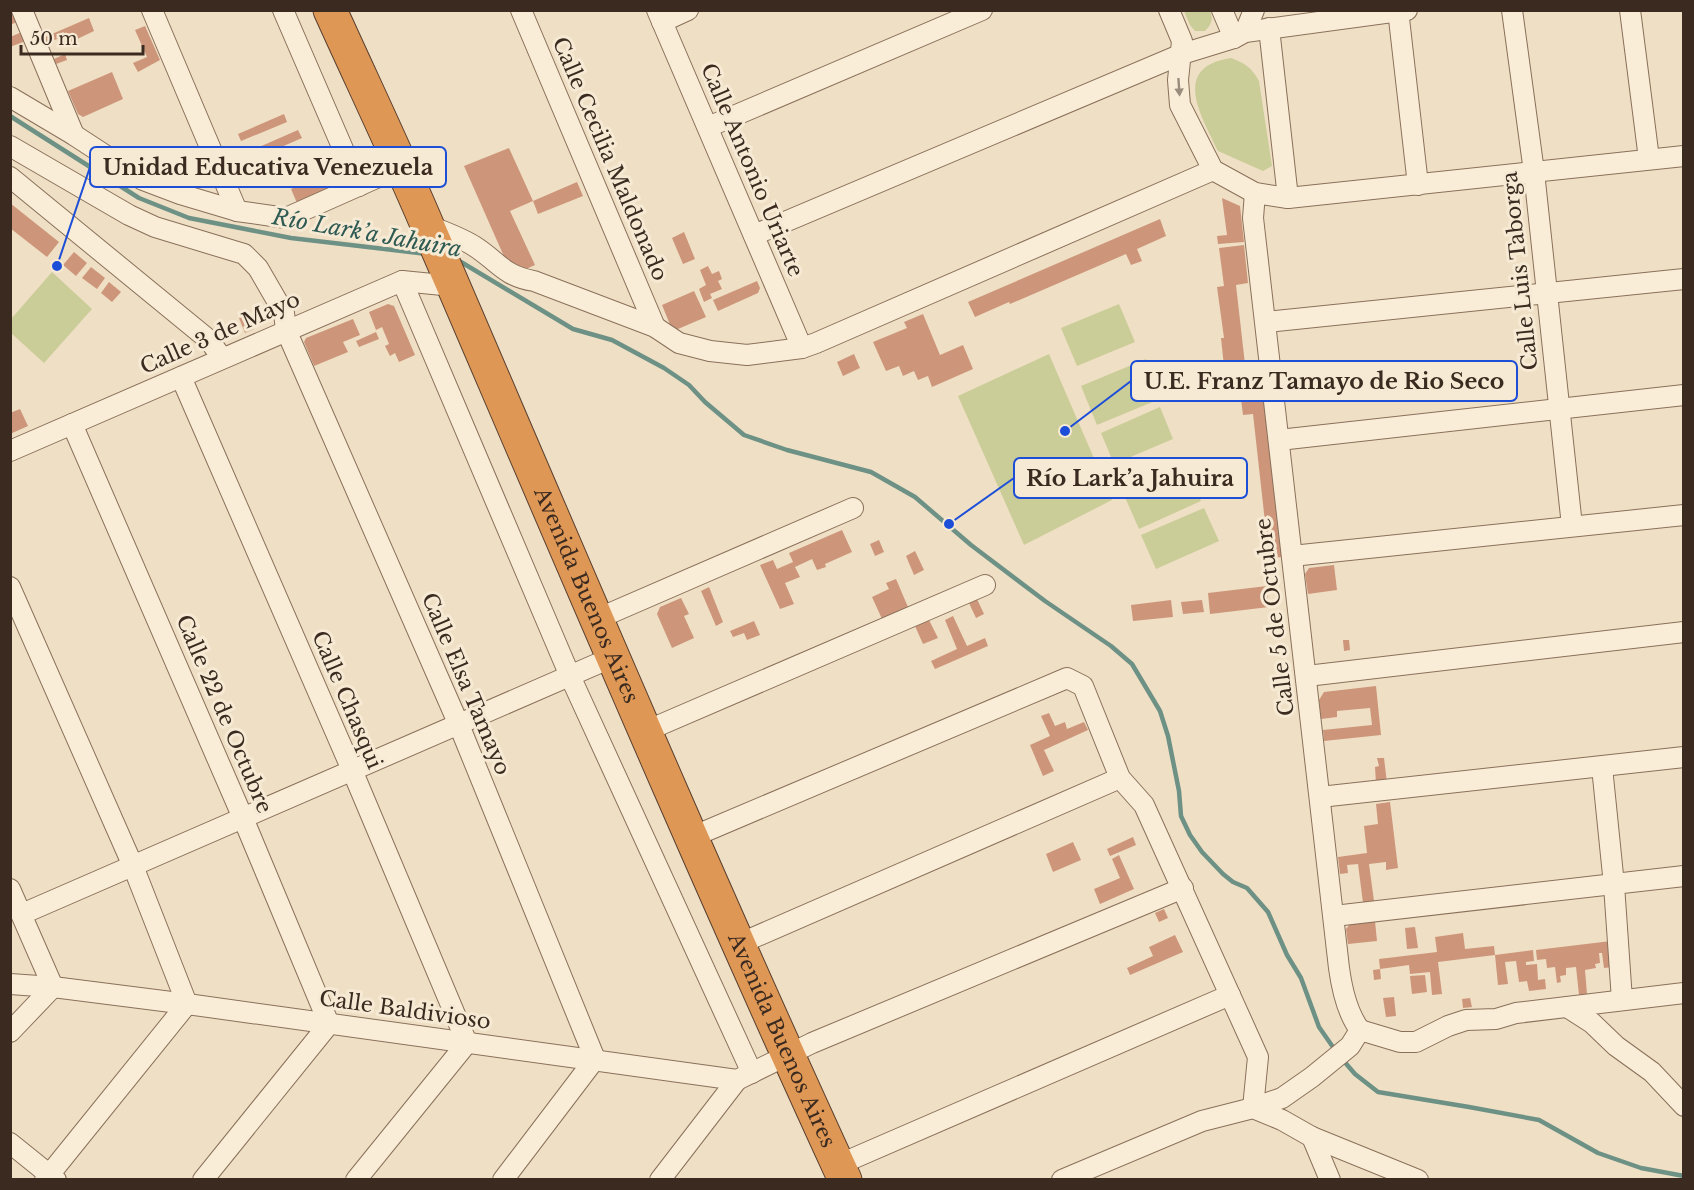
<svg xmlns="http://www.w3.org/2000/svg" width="1694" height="1190" viewBox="0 0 1694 1190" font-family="'Libre Baskerville',serif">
<rect width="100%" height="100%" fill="#efdfc5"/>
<g fill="#cbcd98">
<path d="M1184,11h26c4,8 1,14 -5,20h-10l-5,-6z"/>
<path d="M1231,58c14,5 21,10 28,23l13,85 -9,5 -45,-20c-16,-34 -48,-84 13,-93z"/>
<polygon points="52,272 92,309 44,363 11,333 11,319"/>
<polygon points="1119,304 1135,342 1077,366 1061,328"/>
<polygon points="1049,354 1112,500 1024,545 958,396"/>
<polygon points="1146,359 1162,398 1097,425 1081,386"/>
<polygon points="1160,407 1173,439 1114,464 1101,433"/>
<polygon points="1186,467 1201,501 1139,529 1124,495"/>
<polygon points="1204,508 1219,541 1156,569 1141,535"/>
</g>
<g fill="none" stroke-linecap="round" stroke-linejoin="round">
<g stroke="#6d9185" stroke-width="4.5">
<polyline points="10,116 139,198 189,218 291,238 427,254"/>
<polyline points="456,261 461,262 573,329 612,340 664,368 689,385 705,402 744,435 787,450 871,472 915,497 971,545 1045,601 1111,646 1132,664 1160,711 1168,736 1179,791 1181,816 1190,835 1202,852 1223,874 1233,882 1247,888 1268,912 1287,955 1301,978 1319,1027 1335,1050"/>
<polyline points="1342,1059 1355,1074 1378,1092 1469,1107 1539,1120 1598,1153 1641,1168 1684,1176"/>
</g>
</g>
<g fill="#cd967a">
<polygon points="14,13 17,22 10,25 10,15"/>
<polygon points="89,18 94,31 71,42 68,36 47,42 45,37"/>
<polygon points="145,26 160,60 138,72 133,63 147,57 135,30"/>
<polygon points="22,32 24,37 23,42 10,47 10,37"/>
<polygon points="65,54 67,60 56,64 54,59"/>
<polygon points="112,72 123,99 83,117 78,114 68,91"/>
<polygon points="284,114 287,122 241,141 238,134"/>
<polygon points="298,130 302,138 251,160 248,152"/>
<polygon points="509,148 533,201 577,182 583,196 538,214 533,201 510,211 535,265 517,273 510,270 464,166"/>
<polygon points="335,169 341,184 297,203 291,189"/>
<polygon points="1222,198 1240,206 1244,242 1218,244 1217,236 1227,235"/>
<polygon points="10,203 59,242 47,257 10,228"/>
<polygon points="1160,219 1166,236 1137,249 1142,261 1131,265 1126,254 1010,304 1009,302 975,317 968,302"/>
<polygon points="684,232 695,259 683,264 672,238"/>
<polygon points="1244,245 1248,283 1236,285 1246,373 1225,376 1221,338 1224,338 1217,287 1224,286 1219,248"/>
<polygon points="74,252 87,263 76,276 63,265"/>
<polygon points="708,266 712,274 719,271 722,279 718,281 722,289 710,294 712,298 704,302 699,289 706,285 700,270"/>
<polygon points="91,267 105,278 97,289 82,278"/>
<polygon points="757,281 760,288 758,293 718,311 713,300"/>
<polygon points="109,282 121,292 112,302 101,293"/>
<polygon points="694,291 706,317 678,329 671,327 662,305"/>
<polygon points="388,304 394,306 415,355 399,362 395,353 390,356 385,346 389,344 382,327 376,330 369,312"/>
<polygon points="923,314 940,355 963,345 973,369 932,387 928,376 918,380 914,371 903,376 899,366 886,371 873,342 907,328 904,322"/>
<polygon points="247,315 254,329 245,333 239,318"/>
<polygon points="353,319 360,335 343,342 348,352 314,366 304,342 306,338"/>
<polygon points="376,332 379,339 359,347 356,341"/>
<polygon points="854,354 860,368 843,376 837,362"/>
<polygon points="1264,380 1283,557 1269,558 1253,414 1243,415 1239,383"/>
<polygon points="20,409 28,426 10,434 10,413"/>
<polygon points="842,530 852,552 825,564 826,567 817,570 812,559 795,567 800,577 785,583 794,604 780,609 760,565 773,560 777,569 793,562 789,553"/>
<polygon points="879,540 884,552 875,556 870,544"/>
<polygon points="915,551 924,570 914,575 906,556"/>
<polygon points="1334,565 1337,590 1308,594 1305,574 1309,568"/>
<polygon points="896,579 908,607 882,619 872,597 889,589 886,583"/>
<polygon points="1267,586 1269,607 1210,614 1208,593"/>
<polygon points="709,587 723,622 716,626 701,591"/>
<polygon points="681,598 689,614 684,616 694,638 672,648 657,614 660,607"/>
<polygon points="977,599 984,614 976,618 969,603"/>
<polygon points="1171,600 1173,617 1133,621 1131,605"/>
<polygon points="1202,600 1204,612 1183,614 1181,602"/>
<polygon points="953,616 967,646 985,638 988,646 935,669 931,661 957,649 945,620"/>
<polygon points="929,620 938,638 923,644 915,626"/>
<polygon points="754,621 760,635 747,640 744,633 733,637 730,631"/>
<polygon points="1343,640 1349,640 1350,650 1344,651"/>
<polygon points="1376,686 1381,735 1324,741 1323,730 1372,725 1370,708 1337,711 1337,717 1321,719 1319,700 1324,692"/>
<polygon points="1049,713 1055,726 1065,722 1067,729 1084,722 1088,730 1044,750 1054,771 1043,776 1030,745 1050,736 1041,716"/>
<polygon points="1377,758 1384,758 1387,783 1376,784 1375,767 1379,766"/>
<polygon points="1390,802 1398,868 1386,870 1386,862 1369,864 1374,901 1363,903 1358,864 1347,865 1348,873 1340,874 1338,857 1367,853 1364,826 1378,824 1376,804"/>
<polygon points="1133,837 1136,845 1110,856 1107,849"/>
<polygon points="1073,842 1081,860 1053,872 1046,854"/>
<polygon points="1119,855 1134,889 1100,904 1094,889 1120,878 1112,859"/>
<polygon points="1164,909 1168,918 1159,922 1155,913"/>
<polygon points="1375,921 1377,941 1348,944 1346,929 1350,924"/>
<polygon points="1415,927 1418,948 1407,949 1405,928"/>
<polygon points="1463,933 1465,949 1494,946 1495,955 1533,950 1534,961 1526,962 1526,965 1537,964 1538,980 1545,979 1546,989 1529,991 1527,981 1519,982 1516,961 1505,962 1508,984 1498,985 1495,955 1438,962 1442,994 1432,995 1430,972 1410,974 1409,965 1380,969 1379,959 1437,952 1435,937"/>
<polygon points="1175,935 1183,952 1130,975 1127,968 1153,956 1149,947"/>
<polygon points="1611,941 1613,967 1604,968 1602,953 1599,953 1600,963 1595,964 1596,968 1585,970 1587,994 1579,995 1576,967 1566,968 1566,975 1560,976 1561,982 1557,983 1555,967 1547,968 1546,959 1537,960 1536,950"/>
<polygon points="1380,969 1381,979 1374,980 1373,970"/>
<polygon points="1425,975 1427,992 1412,994 1410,976"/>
<polygon points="1394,997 1396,1016 1386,1017 1383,998"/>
<polygon points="1470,998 1472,1007 1463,1008 1462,999"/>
</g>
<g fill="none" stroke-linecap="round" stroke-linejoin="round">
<defs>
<g id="street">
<polyline points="22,10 74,135"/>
<polyline points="152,10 237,211"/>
<polyline points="283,10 359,186"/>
<polyline points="521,10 655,327"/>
<polyline points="657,10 802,348"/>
<polyline points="1169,10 1182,41 1178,80 1180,105 1213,170 1255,193 1288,198 1684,156"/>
<polyline points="1222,10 1234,38"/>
<polyline points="1398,10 1418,185"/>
<polyline points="1512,10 1534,172 1572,526"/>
<polyline points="1630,10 1649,159"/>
<polyline points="662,22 688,10"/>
<polyline points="1269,28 1288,198"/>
<polyline points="1245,32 1254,10"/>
<polyline points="10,97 74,135 143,180 180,194 237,211 286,218 401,167"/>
<polyline points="708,127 982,10"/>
<polyline points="10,146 129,215 155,227 244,254 258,268 284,313 286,330 459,725 595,1059 503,1180"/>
<polyline points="10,177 209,340 222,358"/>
<path d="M1255,193l-2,25 86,750c3,22 8,45 21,62"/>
<path d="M427,225c15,6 33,12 47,21 24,15 29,30 60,35l121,46 24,16 31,8 37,4 55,-7 14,-5 397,-173"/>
<polyline points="754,235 1182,54 1234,38 1245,32 1407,10"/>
<polyline points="402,281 570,676 752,1073"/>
<polyline points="1266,322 1684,279"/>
<polyline points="181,377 352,770 467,1043 356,1180"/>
<polyline points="72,424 243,818 329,1024 203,1180"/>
<polyline points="1279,440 1684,395"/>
<polyline points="10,451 402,281 453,286"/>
<polyline points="1292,556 1684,515"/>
<polyline points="10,587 133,866 187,1004 45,1180"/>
<polyline points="597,619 853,508"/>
<polyline points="1307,676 1684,632"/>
<polyline points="646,731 985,585"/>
<polyline points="1602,767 1614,885 1622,1000"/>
<polyline points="1320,797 1684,757"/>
<polyline points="692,837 1067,678 1083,686 1120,778 1144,805 1258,1057 1253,1108 1282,1098 1312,1077 1350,1046 1360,1030"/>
<polyline points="10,889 53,987 10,1032"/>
<polyline points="22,914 613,657"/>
<polyline points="1334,916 1684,876"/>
<polyline points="739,944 1120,778"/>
<polyline points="10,984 53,987 187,1004 737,1080 812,1043 1183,888"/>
<polyline points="1567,1007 1592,1023 1616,1046 1652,1072 1684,1106"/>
<polyline points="1360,1030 1400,1042 1416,1042 1448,1026 1466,1020 1496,1019 1516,1013 1684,993"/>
<polyline points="1312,1137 1330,1180"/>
<polyline points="10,1143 56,1180"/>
<polyline points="838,1165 1230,995"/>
<polyline points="660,1180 737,1080"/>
<polyline points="1062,1180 1202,1121 1253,1108 1282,1120 1312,1137 1418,1180"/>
</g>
<g id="highway">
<path id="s1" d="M330,10c33,73 67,144 98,217 137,318 272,638 417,953"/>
</g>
</defs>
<use href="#street" stroke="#8a705a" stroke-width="22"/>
<use href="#highway" stroke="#583f2f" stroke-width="35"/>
<use href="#street" stroke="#f9edd8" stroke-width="20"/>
<use href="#highway" stroke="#df9755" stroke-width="33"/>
</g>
<defs><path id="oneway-solid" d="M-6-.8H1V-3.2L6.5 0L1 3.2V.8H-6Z" transform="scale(1.5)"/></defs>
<use fill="#9a8c7c" href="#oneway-solid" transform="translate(1179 87) rotate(86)"/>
<g text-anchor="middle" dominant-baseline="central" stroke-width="6" stroke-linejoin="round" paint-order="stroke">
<g font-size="21" fill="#3a2a1f" stroke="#f6ead4">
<text transform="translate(610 159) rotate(67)">Calle Cecilia Maldonado</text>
<text transform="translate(752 170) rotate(67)">Calle Antonio Uriarte</text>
<text transform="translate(1520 271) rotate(-96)">Calle Luis Taborga</text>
<text transform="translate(220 333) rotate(-24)">Calle 3 de Mayo</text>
<text stroke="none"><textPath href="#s1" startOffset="639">Avenida Buenos Aires</textPath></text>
<text transform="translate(1275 617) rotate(-97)">Calle 5 de Octubre</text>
<text transform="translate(466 684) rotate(67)">Calle Elsa Tamayo</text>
<text transform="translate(347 700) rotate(67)">Calle Chasqui</text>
<text transform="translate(224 714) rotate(67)">Calle 22 de Octubre</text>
<text transform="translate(405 1010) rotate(8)">Calle Baldivioso</text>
<text stroke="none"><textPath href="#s1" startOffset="1125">Avenida Buenos Aires</textPath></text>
</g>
<g font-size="22" font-style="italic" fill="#2e5a53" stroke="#f6ead4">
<text transform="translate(367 233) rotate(10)">Río Lark’a Jahuira</text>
</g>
</g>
<path fill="none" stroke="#1d4ed8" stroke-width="2" d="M57 266L90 167M1065 431L1131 381M949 524L1014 478"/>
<g fill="#1d4ed8" stroke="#f6ead4" stroke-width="2">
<circle cx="57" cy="266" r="6"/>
<circle cx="1065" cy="431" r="6"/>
<circle cx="949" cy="524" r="6"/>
</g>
<g fill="#f6ead4" stroke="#1d4ed8" stroke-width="2">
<rect x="90" y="147" width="356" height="40" rx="6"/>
<rect x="1131" y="361" width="386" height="40" rx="6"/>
<rect x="1014" y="458" width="233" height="40" rx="6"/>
</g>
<g font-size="22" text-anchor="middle" font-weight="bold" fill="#3a2a1f">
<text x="268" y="175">Unidad Educativa Venezuela</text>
<text x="1324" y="389">U.E. Franz Tamayo de Rio Seco</text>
<text x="1130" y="486">Río Lark’a Jahuira</text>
</g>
<rect width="1694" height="1190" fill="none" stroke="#3a2a1f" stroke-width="24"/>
<path d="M21 45v9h122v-9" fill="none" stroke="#3a2a1f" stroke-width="3"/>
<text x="30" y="45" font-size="18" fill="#3a2a1f" stroke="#f6ead4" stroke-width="4.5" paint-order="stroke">50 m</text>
</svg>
